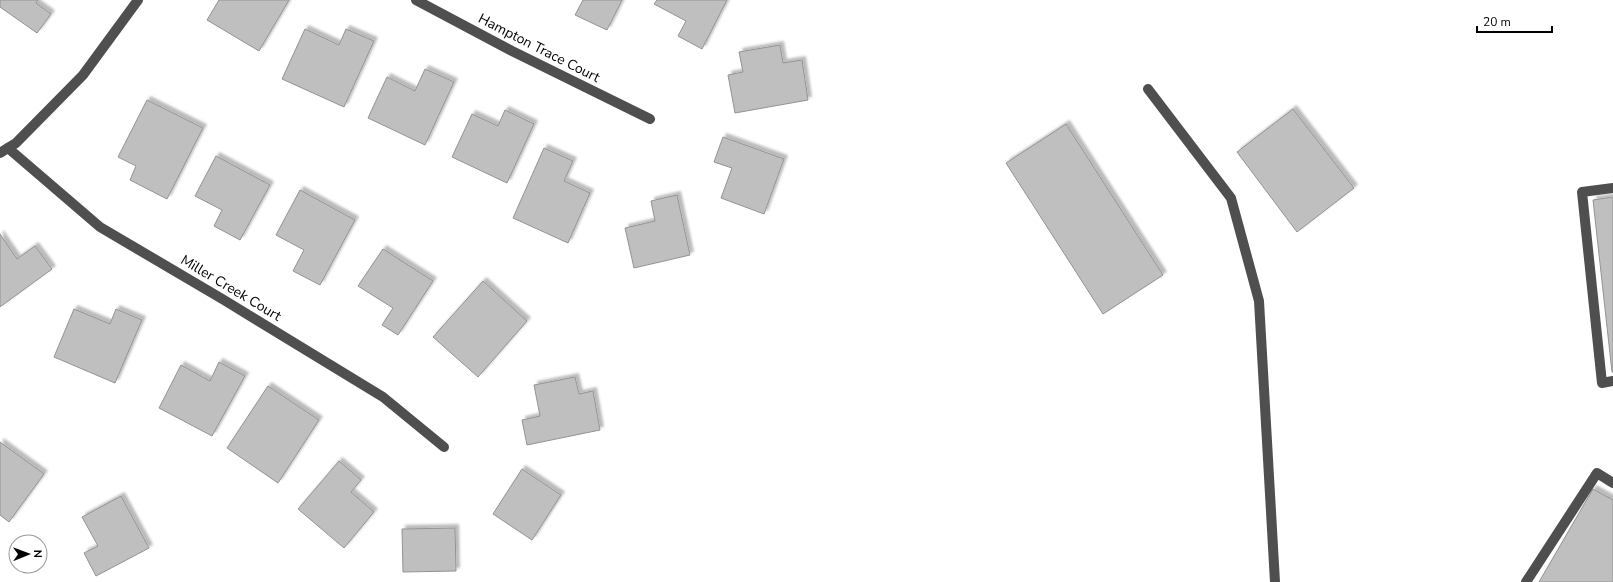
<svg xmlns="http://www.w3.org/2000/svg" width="1613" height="582" viewBox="0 0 1613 582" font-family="'Nunito Sans',sans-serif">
<defs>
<filter id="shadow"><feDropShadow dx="3.5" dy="-3.5" stdDeviation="1" flood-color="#0004"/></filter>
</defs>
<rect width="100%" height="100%" fill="#fff"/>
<g fill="#bfbfbf" stroke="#939393" filter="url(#shadow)">
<polygon points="0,0 38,0 36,3 51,14 37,33 0,7"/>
<polygon points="219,0 289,0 259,51 207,20"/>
<polygon points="583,0 622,0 607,30 575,15"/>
<polygon points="657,0 727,0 702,49 678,36 686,21 654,4"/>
<polygon points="305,29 339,45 346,29 374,41 344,107 282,79"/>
<polygon points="780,45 783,63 802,60 808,100 735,113 728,75 743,72 739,52"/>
<polygon points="425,69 454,82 425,145 368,118 387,77 415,91"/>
<polygon points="147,100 203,128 167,199 130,180 136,166 118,157"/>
<polygon points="1293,109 1354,188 1297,232 1237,152"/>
<polygon points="505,110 534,124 507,183 452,157 472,114 498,126"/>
<polygon points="1066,124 1163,275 1103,314 1006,163"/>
<polygon points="723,137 784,159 764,214 721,198 732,168 714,162"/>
<polygon points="544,148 573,161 564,181 590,193 568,243 513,218"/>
<polygon points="216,156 270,185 240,240 214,226 222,210 195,196"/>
<polygon points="300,190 355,220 320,285 293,271 304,250 276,235"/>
<polygon points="677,195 690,255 634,268 625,228 655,221 651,201"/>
<polygon points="1613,197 1613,372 1612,372 1593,200"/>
<polygon points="0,234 17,259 35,246 52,269 0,307"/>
<polygon points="383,249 433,281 398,335 382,325 393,308 358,286"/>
<polygon points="483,281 527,321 478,377 433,337"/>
<polygon points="74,309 110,324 116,309 142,320 115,383 54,357"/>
<polygon points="219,362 245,376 212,436 159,408 181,365 210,381"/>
<polygon points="575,377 579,394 593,391 600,430 527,445 522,420 540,416 534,385"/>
<polygon points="268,386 319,420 278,483 227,448"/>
<polygon points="0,442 44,474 9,522 0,515"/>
<polygon points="339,461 361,480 351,492 374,512 344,548 298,509"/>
<polygon points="522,469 561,495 532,540 493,514"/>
<polygon points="1593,489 1613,500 1613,582 1539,582"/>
<polygon points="121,496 149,548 96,576 84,553 98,546 82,517"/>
<polygon points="455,528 456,571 403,572 402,529"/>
</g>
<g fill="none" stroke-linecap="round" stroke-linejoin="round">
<g stroke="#4f4f4f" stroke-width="10">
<polyline points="416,0 512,51 650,119"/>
<polyline points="1148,89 1231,198 1259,301 1275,582"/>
<polyline points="8,148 100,227 224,300 383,397 444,447"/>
<polyline points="0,153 16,143 83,75 138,0"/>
<polyline points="1613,188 1582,192 1602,383 1613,381"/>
<polyline points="1526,582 1597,473 1613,483"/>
</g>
</g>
<g text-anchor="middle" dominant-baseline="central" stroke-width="4" stroke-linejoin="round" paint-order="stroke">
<g font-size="14" fill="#000" stroke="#fff">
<text transform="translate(539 48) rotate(27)">Hampton Trace Court</text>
<text transform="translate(231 288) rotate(31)">Miller Creek Court</text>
</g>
</g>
<g transform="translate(28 554) rotate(89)"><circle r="19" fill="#ffffff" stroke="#999999"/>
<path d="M0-3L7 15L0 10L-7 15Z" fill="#000000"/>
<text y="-6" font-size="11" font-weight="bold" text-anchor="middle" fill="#000000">N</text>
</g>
<path d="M1477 26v6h75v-6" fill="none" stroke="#000000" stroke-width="2"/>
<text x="1483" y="26" font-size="12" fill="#000000" stroke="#ffffff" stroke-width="3" paint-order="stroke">20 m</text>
</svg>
